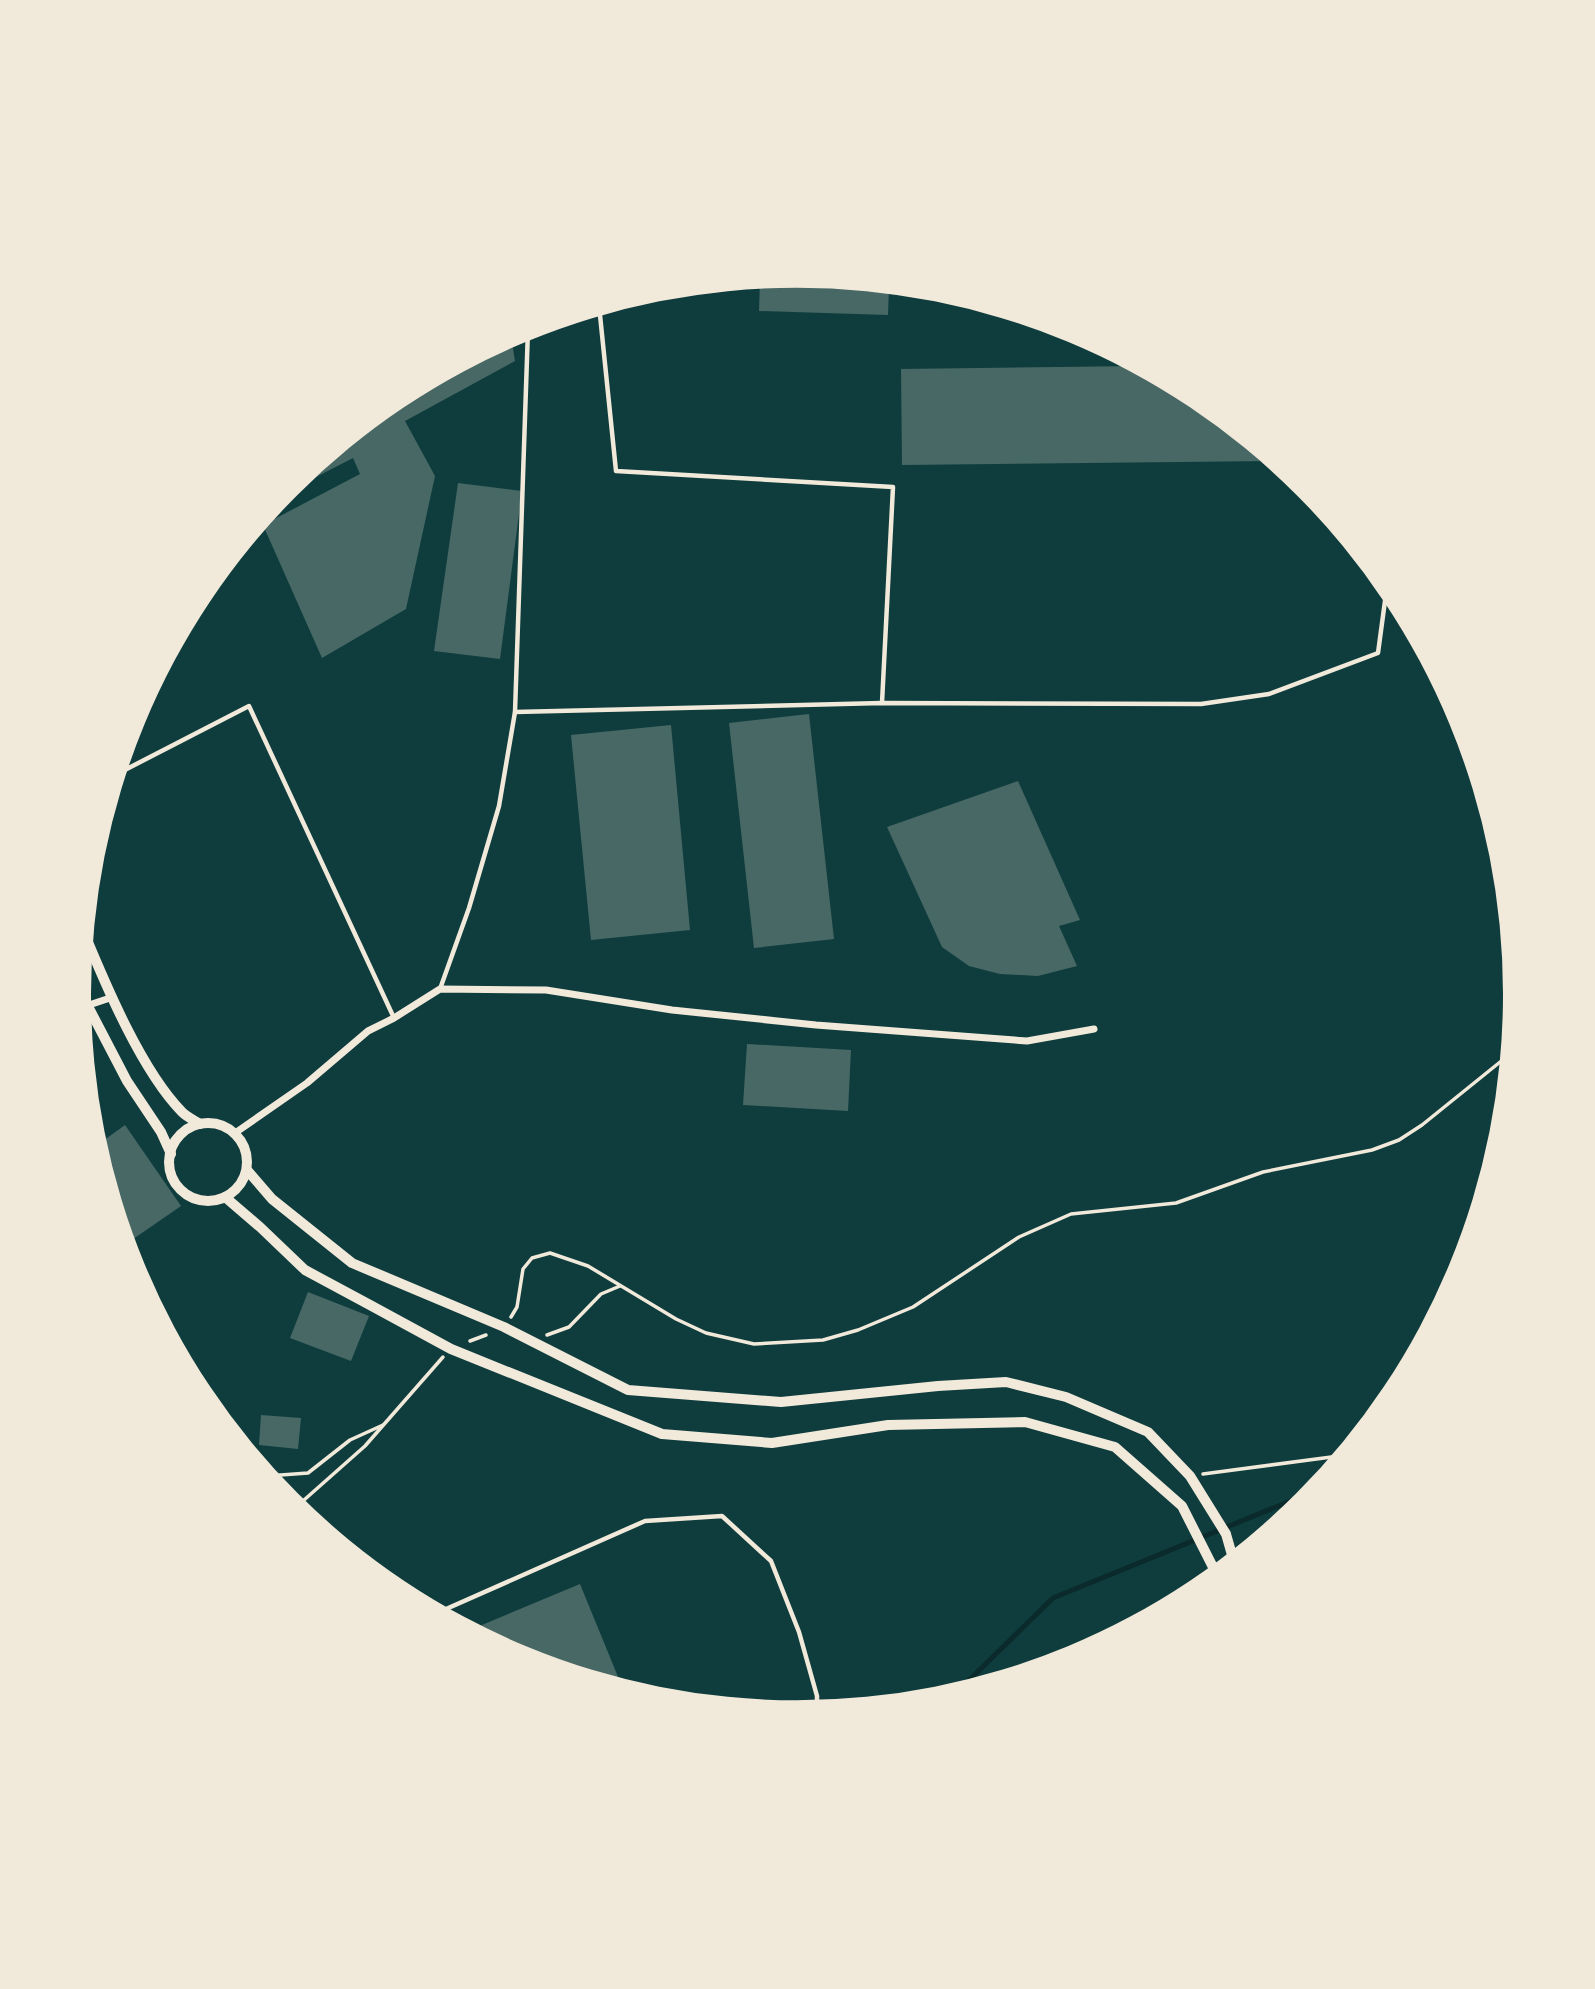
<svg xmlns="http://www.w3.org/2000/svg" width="1595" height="1989" viewBox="0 0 1595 1989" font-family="Inter,sans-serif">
<rect width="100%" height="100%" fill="#0f3d3e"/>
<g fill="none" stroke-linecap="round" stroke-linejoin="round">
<polyline stroke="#0a2a2b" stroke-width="5" points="954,1695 1053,1598 1315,1491"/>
</g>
<g fill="#486865">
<polygon points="771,278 850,281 889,285 888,315 759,311 760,279"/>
<polygon points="955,295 974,301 955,301"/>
<polygon points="511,337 515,361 405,421 435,476 406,609 322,658 263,525 360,474 353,458 283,494 290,486 399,397"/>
<polygon points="1140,366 1197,397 1275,461 902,465 901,369"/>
<polygon points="458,483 522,491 500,659 434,651"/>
<polygon points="809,714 834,939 754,948 729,723"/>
<polygon points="671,725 690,930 591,940 571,735"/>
<polygon points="1018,781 1080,920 1059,926 1077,966 1038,976 1000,974 969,966 942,947 887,827"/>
<polygon points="747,1044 851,1050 848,1111 743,1105"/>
<polygon points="125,1125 181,1206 126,1244 96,1146"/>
<polygon points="308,1292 369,1316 351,1361 290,1338"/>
<polygon points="261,1415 301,1418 298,1449 259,1445"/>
<polygon points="580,1584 623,1689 522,1658 470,1630"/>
</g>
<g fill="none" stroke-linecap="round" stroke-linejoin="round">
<g stroke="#f1e9da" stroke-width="3.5">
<polyline points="511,1317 517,1307 523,1269 532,1258 550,1253 588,1266 676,1319 706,1333 754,1344 823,1340 858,1330 913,1307 1019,1237 1071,1214 1176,1203 1263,1172 1372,1150 1399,1140 1422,1125 1510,1054"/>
<polyline points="547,1335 569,1327 601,1294 620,1286"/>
<polyline points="470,1341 486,1335"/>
<polyline points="1203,1474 1339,1456 1349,1450"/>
<polyline points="267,1476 308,1473 350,1440 383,1425"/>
<polyline points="295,1508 365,1446 443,1357"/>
</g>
<g stroke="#f1e9da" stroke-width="4.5">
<polyline points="600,315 616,471 893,487 882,703"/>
<polyline points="515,712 882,703 1201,704 1269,694 1378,653 1387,586"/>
<polyline points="117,774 249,706 394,1018"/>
<polyline points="440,989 469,908 499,806 515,712 528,329"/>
<polyline points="437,1613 645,1521 722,1516 771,1561 799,1632 817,1696 817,1711"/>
</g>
<g stroke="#f1e9da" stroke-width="7">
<polyline points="80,1008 113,997"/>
<polyline points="235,1133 307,1083 368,1031 394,1018 440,989 546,990 672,1010 816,1025 1027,1041 1094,1029"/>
</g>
<g stroke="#f1e9da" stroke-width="10">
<path d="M85,935c22,53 57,136 97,177 5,5 12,8 18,12"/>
<polyline points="79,989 127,1081 161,1132 171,1154"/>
<circle cx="208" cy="1162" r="39"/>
<polyline points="247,1170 272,1199 352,1263 504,1327 628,1390 781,1402 938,1386 1006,1382 1066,1397 1148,1432 1190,1476 1226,1534 1234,1562"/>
<polyline points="225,1197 260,1227 305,1270 370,1305 451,1349 662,1434 772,1443 888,1425 1025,1422 1115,1447 1182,1506 1217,1575"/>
</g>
</g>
<path d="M0 0H1595V1989H0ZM91 994a706 706 0 1 1 1412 0a706 706 0 1 1-1412 0Z" fill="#f1e9da" fill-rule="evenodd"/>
</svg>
